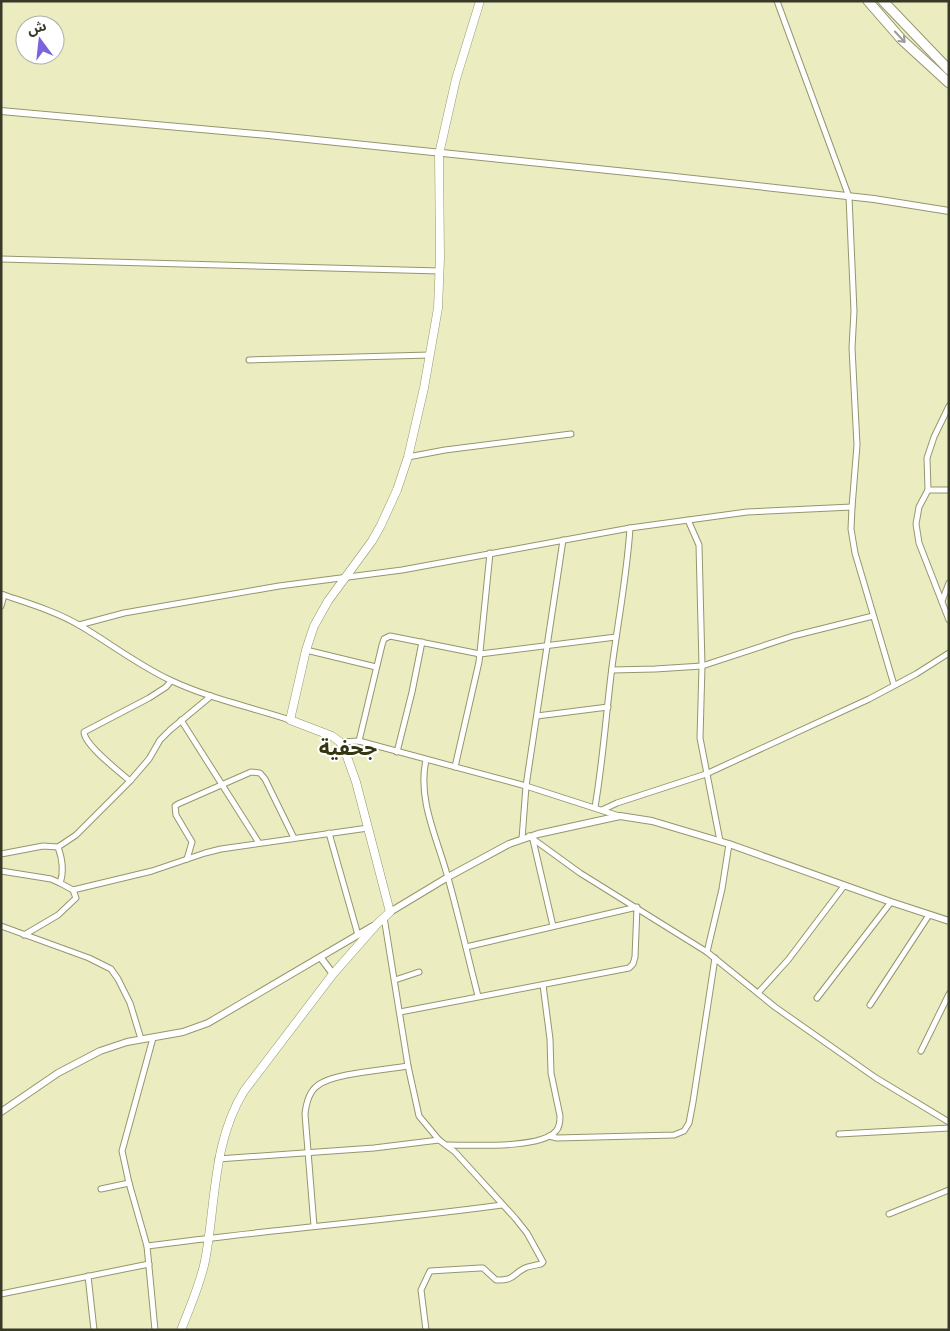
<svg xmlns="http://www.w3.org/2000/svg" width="950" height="1331" viewBox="0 0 950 1331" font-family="Mulish,'Noto Sans Arabic',sans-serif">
<rect width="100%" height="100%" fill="#ebedc1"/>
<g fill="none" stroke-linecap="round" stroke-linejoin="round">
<defs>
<g id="minor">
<polyline points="777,1 849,197 854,311 852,348 857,445 852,507 851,529 855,553 894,685"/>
<polyline points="1,259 440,271"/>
<polyline points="249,360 430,355"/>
<polyline points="949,406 934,437 927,458 928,490 919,507 916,524 919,543 949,620"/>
<polyline points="408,457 445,450 571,434"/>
<polyline points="928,490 949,490"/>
<polyline points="688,520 699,545 702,666 700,738 720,841"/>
<path d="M1,594c26,9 54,17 78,31 31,18 59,40 91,55 38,18 80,27 120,40"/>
<polyline points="942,601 949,583"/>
<polyline points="1,606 4,595"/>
<polyline points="79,625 124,613 164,606 279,586 402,570 630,528 747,512 852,507"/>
<polyline points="306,650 376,667"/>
<polyline points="612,670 655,669 702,666 793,636 873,616"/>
<polyline points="537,716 608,707"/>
<polyline points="181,720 259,843"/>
<polyline points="359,741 382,645 384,639 390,636 480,654 616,637"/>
<polyline points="340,742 359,741 526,786 619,816"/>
<polyline points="397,752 412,692 422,642"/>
<path d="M426,760c-9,40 12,80 22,118 11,39 20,79 30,118"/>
<polyline points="455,767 479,662 490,553"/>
<path d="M130,781c-10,-9 -46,-36 -46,-49l65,-34 17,-11 5,-6"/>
<path d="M595,807c8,-46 11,-93 17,-140 6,-46 15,-92 18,-139"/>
<polyline points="602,810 617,803 706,774 869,699 916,674 949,653"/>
<polyline points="329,833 358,935"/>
<polyline points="529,836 580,873 707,952 775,1007 876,1078 949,1122"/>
<polyline points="522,839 526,786 563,540"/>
<polyline points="533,840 553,926"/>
<polyline points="1,854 43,846 58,847 76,835 130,781 149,759 160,740 170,730 211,696"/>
<polyline points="187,859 192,842 176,815 175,806 178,804 251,772 260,773 265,779 294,838"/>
<polyline points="1,871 51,879 60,883"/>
<polyline points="73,890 152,871 205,853 221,849 368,828"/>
<path d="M384,917l24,149 11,50 20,24 16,12 60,66 12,15 16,29 -2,2c-5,1 -11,2 -16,4 -14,7 -9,12 -29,12l-13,-12h-3l-50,3 -9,19 5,40"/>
<polyline points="1,926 89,958 111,969 118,979 130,1003 141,1039"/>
<path d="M24,935l34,-20 18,-17 -3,-8 -13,-7c4,-11 2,-25 -2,-36"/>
<polyline points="707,952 722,889 729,844"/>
<polyline points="395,980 419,972"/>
<polyline points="758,993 788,960 844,886"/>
<polyline points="817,998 891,902"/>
<polyline points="870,1005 929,915"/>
<polyline points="400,1012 629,968 633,964 635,957 637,907 466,947"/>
<polyline points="153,1038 122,1151 129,1183 147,1246 155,1330"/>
<polyline points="921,1051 949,994"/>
<polyline points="839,1134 949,1128"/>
<polyline points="549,1136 557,1138 674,1135 684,1131 689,1123 693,1102 715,958"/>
<path d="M448,1145c23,0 93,4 108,-14 4,-4 4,-10 4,-15l-9,-43 -1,-34 -7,-54"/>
<polyline points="218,1159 374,1148 439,1140"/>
<polyline points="101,1189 129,1183"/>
<polyline points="889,1214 949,1190"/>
<path d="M314,1226l-9,-112c1,-9 4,-22 12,-28 15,-13 69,-16 91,-20"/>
<path d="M147,1246c118,-16 237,-25 355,-41"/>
<polyline points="88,1276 94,1330"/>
<polyline points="1,1294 149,1264"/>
</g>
<g id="tertiary">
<polyline points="1,111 268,135 666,176 874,199 949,211"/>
<polyline points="390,912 448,877 509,844 538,834 620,816 652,821 729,844 891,902 949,921"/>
<polyline points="321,958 333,974"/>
<polyline points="1,1112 58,1073 100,1051 127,1042 183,1032 208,1023 373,926"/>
</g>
<path id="secondary" d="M181,1330c9,-23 19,-45 24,-69 11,-57 7,-118 39,-170l89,-117 44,-50 13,-12 -34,-130 -11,-31 -5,-9 -8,-6 -42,-16 16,-70 8,-24 14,-25 44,-60 9,-16 16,-35 11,-33 16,-69 14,-80 2,-50 -1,-104 17,-75 24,-78"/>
<g id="trunk">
<polyline points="868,1 902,40 949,83"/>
<polyline points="883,1 949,70"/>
</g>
</defs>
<use href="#minor" stroke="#95966d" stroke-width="7"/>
<use href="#tertiary" stroke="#95966d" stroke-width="8"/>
<use href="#secondary" stroke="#95966d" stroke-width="9"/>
<use href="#trunk" stroke="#95966d" stroke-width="11"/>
<use href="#minor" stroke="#fff" stroke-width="5"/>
<use href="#tertiary" stroke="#fff" stroke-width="6"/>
<use href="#secondary" stroke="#fff" stroke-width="8"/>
<use href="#trunk" stroke="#fff" stroke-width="9"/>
</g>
<defs><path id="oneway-shaft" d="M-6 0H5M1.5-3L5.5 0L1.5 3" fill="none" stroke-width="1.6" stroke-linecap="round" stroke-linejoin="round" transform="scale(1.25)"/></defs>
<use stroke="#9c9c93" href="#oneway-shaft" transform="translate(900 37) rotate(47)"/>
<g text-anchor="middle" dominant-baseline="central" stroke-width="4" stroke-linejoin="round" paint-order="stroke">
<g font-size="21" font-weight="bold" fill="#35360f" stroke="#fff">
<text x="348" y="747">جحفية</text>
</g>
</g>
<rect width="950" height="1331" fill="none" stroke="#383927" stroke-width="5"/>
<g transform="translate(40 40) rotate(345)"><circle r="24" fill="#ffffff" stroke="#afb0a9"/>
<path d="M0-4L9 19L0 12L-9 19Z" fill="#7d62dd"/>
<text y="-8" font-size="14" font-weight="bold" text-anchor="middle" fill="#383927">ش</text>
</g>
</svg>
